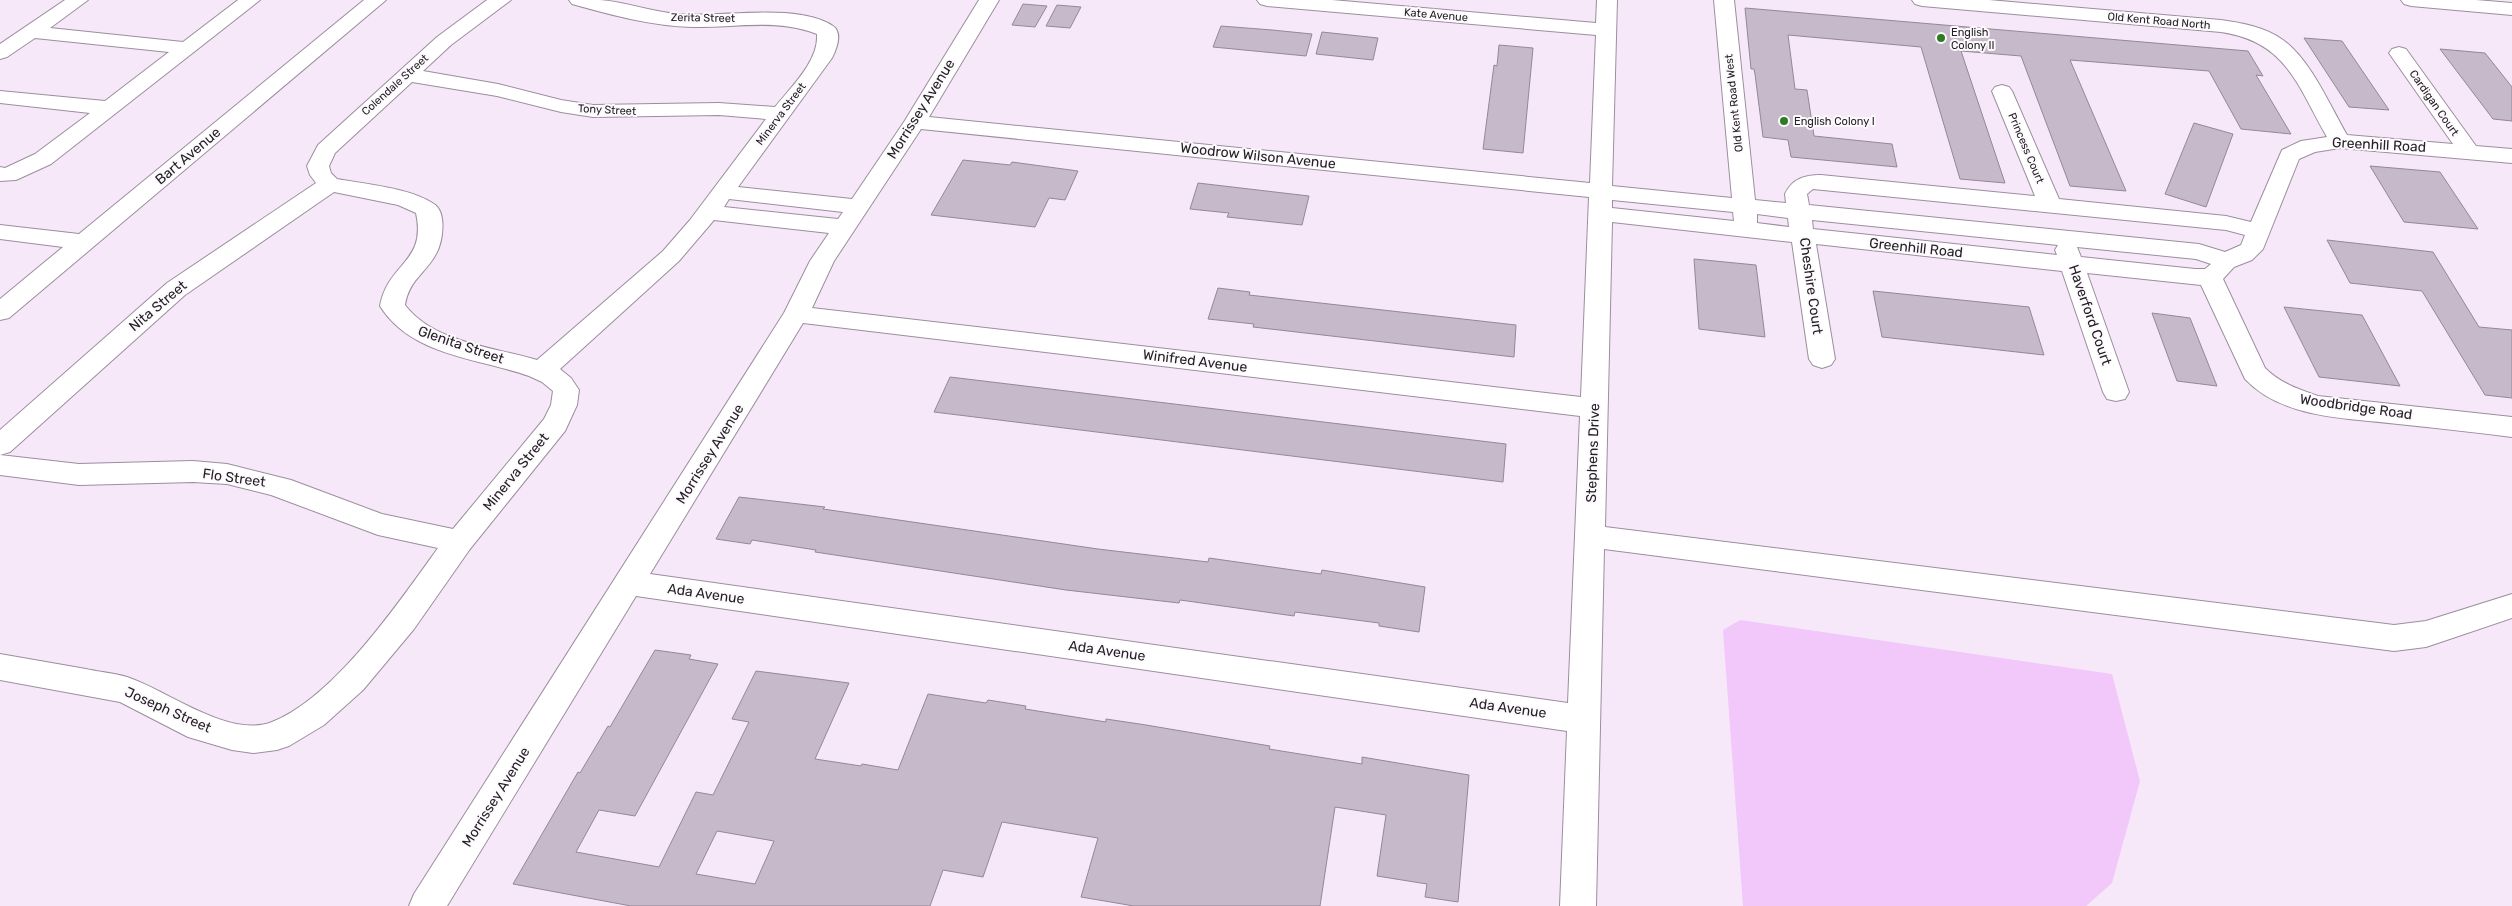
<svg xmlns="http://www.w3.org/2000/svg" width="2512" height="906" viewBox="0 0 2512 906" font-family="Rubik,sans-serif">
<rect width="100%" height="100%" fill="#f6e8f9"/>
<polygon fill="#f1c8f9" points="1740,620 2112,674 2140,781 2112,883 2086,906 1743,906 1723,630"/>
<g fill="#c6b9c9" stroke="#948897" fill-rule="evenodd">
<polygon points="1023,4 1047,6 1035,27 1012,25"/>
<polygon points="1057,5 1081,7 1070,28 1046,26"/>
<polygon points="1745,8 2248,51 2263,76 2256,75 2291,134 2241,129 2209,71 2070,60 2126,191 2070,186 2021,56 1961,51 2005,183 1960,179 1921,47 1788,35 1795,89 1807,90 1814,136 1892,144 1897,167 1791,157 1788,140 1763,137 1755,74 1754,69 1751,69"/>
<polygon points="1221,26 1272,30 1312,34 1306,56 1213,47"/>
<polygon points="1322,32 1378,38 1373,60 1316,54"/>
<polygon points="2304,38 2342,41 2389,110 2349,107"/>
<polygon points="1499,45 1533,48 1523,153 1483,149 1494,65 1497,66"/>
<polygon points="2440,49 2485,53 2512,87 2512,121 2493,119"/>
<polygon points="2194,123 2233,134 2206,207 2165,194"/>
<polygon points="963,160 1010,165 1012,162 1078,171 1065,200 1049,198 1035,227 931,215"/>
<polygon points="2370,166 2440,172 2478,229 2404,222"/>
<polygon points="1198,183 1309,196 1302,225 1227,217 1229,213 1190,209"/>
<polygon points="2327,240 2433,252 2479,327 2512,330 2512,398 2485,395 2422,291 2350,283"/>
<polygon points="1694,259 1756,265 1765,337 1699,329"/>
<polygon points="1218,288 1250,292 1249,295 1516,325 1514,357 1253,327 1254,324 1208,319"/>
<polygon points="1873,291 2029,307 2044,355 1882,337"/>
<polygon points="2284,307 2362,315 2400,386 2319,377"/>
<polygon points="2152,313 2190,318 2217,386 2177,381"/>
<polygon points="950,377 1506,444 1503,482 934,412"/>
<polygon points="739,497 825,507 823,509 1098,549 1208,562 1209,558 1321,574 1322,570 1425,587 1419,632 1379,626 1379,623 1295,612 1294,616 1180,600 1179,603 1066,590 815,552 816,550 752,540 750,544 716,539"/>
<path d="M655,650l36,5 -2,4 29,5 -83,152 -36,-6 -23,42 83,15 37,-75 17,3 36,-73 -17,-3 24,-48 93,12 -34,76 46,7 1,-2 36,6 30,-76 58,9 2,-3 38,6 -1,3 81,13v-3l40,6 124,21 -1,3 93,15v-7l107,18 -11,127 -33,-5 2,-13 -50,-8 9,-61 -51,-8 -15,99h-186l-53,-9 17,-59 -96,-16 -19,55 -40,-7 -13,36h-299l-118,-22 65,-112 2,1 28,-47 2,1zM717,831l57,10 -19,43 -59,-10z"/>
</g>
<g fill="none" stroke-linecap="round" stroke-linejoin="round">
<defs>
<g id="minor">
<polygon points="65,0 88,0 50,28 183,42 238,0 260,0 51,164 16,180 0,181 0,167 5,168 35,154 90,113 0,103 0,91 105,101 169,52 35,38 7,57 0,59 0,44"/>
<polygon points="364,0 386,0 9,318 0,320 0,299 63,247 0,239 0,225 79,234"/>
<path d="M487,0h24l-60,45 -28,26 75,13 63,16 32,5 126,-2 56,4c16,-20 44,-46 42,-73 -41,-16 -82,-6 -125,-7 -40,-1 -81,-12 -120,-23l-3,-4c10,0 21,0 31,0 26,2 52,12 79,14 42,4 118,-12 154,12 10,7 3,24 -1,32l-94,129 114,12 52,-77 75,-122h20l-70,117 661,66 6,-148 -329,-29 -7,-2 -3,-4h75l264,23 1,-23h20l-5,186 120,12 -18,-198h20l21,200 31,3 -1,-9c7,-15 19,-19 36,-19l214,21 -43,-105 3,-4 7,-2 7,2 3,4 47,108 167,17 25,6 31,-72 19,-9 26,-4c-30,-52 -40,-95 -106,-105l-299,-26 -7,-2 -3,-4h77l232,20c21,3 44,7 62,20 28,20 47,66 64,95l106,9 -64,-91 3,-4 7,-2 7,2 70,97 36,3v14l-172,-15 -25,4 -16,7 -36,90 -11,11 -18,7 -11,12 42,89c15,15 33,21 53,28l194,21v20c-38,-5 -76,-9 -114,-13 -51,-6 -115,-5 -153,-45l-44,-94 -114,-12 42,119 -4,7 -9,2 -9,-2 -4,-7 -41,-121 -246,-27 19,115 -4,6 -9,3 -9,-3 -4,-6 -17,-117 -180,-20 -7,305 789,98 32,-4 86,-27v24l-86,29 -32,4 -790,-102 -8,357h-36l7,-175 -931,-135 -189,310h-38l5,-12 370,-581 26,-52 19,-28 -115,-13 -35,41 -119,108 11,9 8,12 -2,15 -12,26 -95,118 -56,80 -51,61 -39,35 -35,21 -12,4 -24,3 -21,-3 -44,-13 -68,-35 -120,-22v-26c29,5 57,10 86,15 13,3 28,4 41,8 40,13 102,62 145,45 62,-24 128,-121 166,-174l-60,-13 -107,-40 -44,-11 -34,-2 -114,3 -79,-10v-45l167,-147 149,-100 -6,-8 -3,-9 11,-21 119,-108zM412,82l85,14 64,16 32,5 126,-2 47,4 -76,101 -27,31 -126,109c-43,-13 -103,-17 -132,-55 4,-25 20,-31 31,-51 7,-12 11,-42 -2,-50 -23,-16 -69,-20 -97,-25l-6,-6 -2,-7 6,-13zM921,129l668,68 -8,200 -769,-89 22,-47zM1813,189l413,41 19,5 -4,10 -16,7 -26,-8 -390,-39 -2,-11zM334,192l64,13 18,8c11,50 -28,49 -36,93 31,50 98,52 149,70l13,6 11,9 -2,14 -7,14 -91,110 -71,-15 -91,-34 -64,-16 -34,-3 -114,3 -79,-9 10,-3 175,-157zM729,199l114,13 -5,7 -114,-12zM1612,200l121,12 1,9 -122,-13zM1757,214l31,4 1,9 -32,-4zM1812,220l246,25 -3,5 2,5 -244,-26zM2077,247l119,12 15,5 -6,5h-10l-114,-12zM803,323l777,93 -12,287 -918,-129z"/>
<polygon points="2401,0 2476,0 2512,3 2512,15 2411,6 2404,4"/>
</g>
</defs>
<use href="#minor" stroke="#9b8e9d" stroke-width="2"/>
<use href="#minor" fill="#fff" fill-rule="evenodd"/>
</g>
<g fill="#2e7b22" stroke="#fdfafd" stroke-width="2">
<circle cx="1941" cy="38" r="5"/>
<circle cx="1784" cy="121" r="5"/>
</g>
<g text-anchor="middle" dominant-baseline="central" stroke-width="4" stroke-linejoin="round" paint-order="stroke">
<g font-size="11" fill="#252026" stroke="#fdfafd">
<text transform="translate(1436 15) rotate(5)">Kate Avenue</text>
<text transform="translate(703 18) rotate(1)">Zerita Street</text>
<text transform="translate(2159 21) rotate(5)">Old Kent Road North</text>
<text transform="translate(395 85) rotate(-42)">Colendale Street</text>
<text transform="translate(1734 103) rotate(-96)">Old Kent Road West</text>
<text transform="translate(2434 103) rotate(55)">Cardigan Court</text>
<text transform="translate(607 110) rotate(3)">Tony Street</text>
<text transform="translate(781 114) rotate(-53)">Minerva Street</text>
<text transform="translate(2026 148) rotate(67)">Princess Court</text>
</g>
<g font-size="11" fill="#252026" stroke="#fdfafd" text-anchor="start">
<text x="1951" y="32">English<tspan x="1951" dy="13">Colony II</tspan></text>
<text x="1794" y="121">English Colony I</text>
</g>
<g font-size="14" fill="#252026" stroke="#fdfafd">
<text transform="translate(921 109) rotate(-58)">Morrissey Avenue</text>
<text transform="translate(2379 145) rotate(3)">Greenhill Road</text>
<text transform="translate(188 156) rotate(-40)">Bart Avenue</text>
<text transform="translate(1258 156) rotate(6)">Woodrow Wilson Avenue</text>
<text transform="translate(1916 248) rotate(6)">Greenhill Road</text>
<text transform="translate(1811 286) rotate(82)">Cheshire Court</text>
<text transform="translate(158 306) rotate(-40)">Nita Street</text>
<text transform="translate(2090 315) rotate(71)">Haverford Court</text>
<text transform="translate(461 345) rotate(19)">Glenita Street</text>
<text transform="translate(1195 361) rotate(7)">Winifred Avenue</text>
<text transform="translate(2356 407) rotate(8)">Woodbridge Road</text>
<text transform="translate(1593 453) rotate(-88)">Stephens Drive</text>
<text transform="translate(710 454) rotate(-58)">Morrissey Avenue</text>
<text transform="translate(516 472) rotate(-51)">Minerva Street</text>
<text transform="translate(234 478) rotate(8)">Flo Street</text>
<text transform="translate(706 594) rotate(8)">Ada Avenue</text>
<text transform="translate(1107 651) rotate(8)">Ada Avenue</text>
<text transform="translate(1508 708) rotate(8)">Ada Avenue</text>
<text transform="translate(168 710) rotate(24)">Joseph Street</text>
<text transform="translate(496 797) rotate(-58)">Morrissey Avenue</text>
</g>
</g>
</svg>
